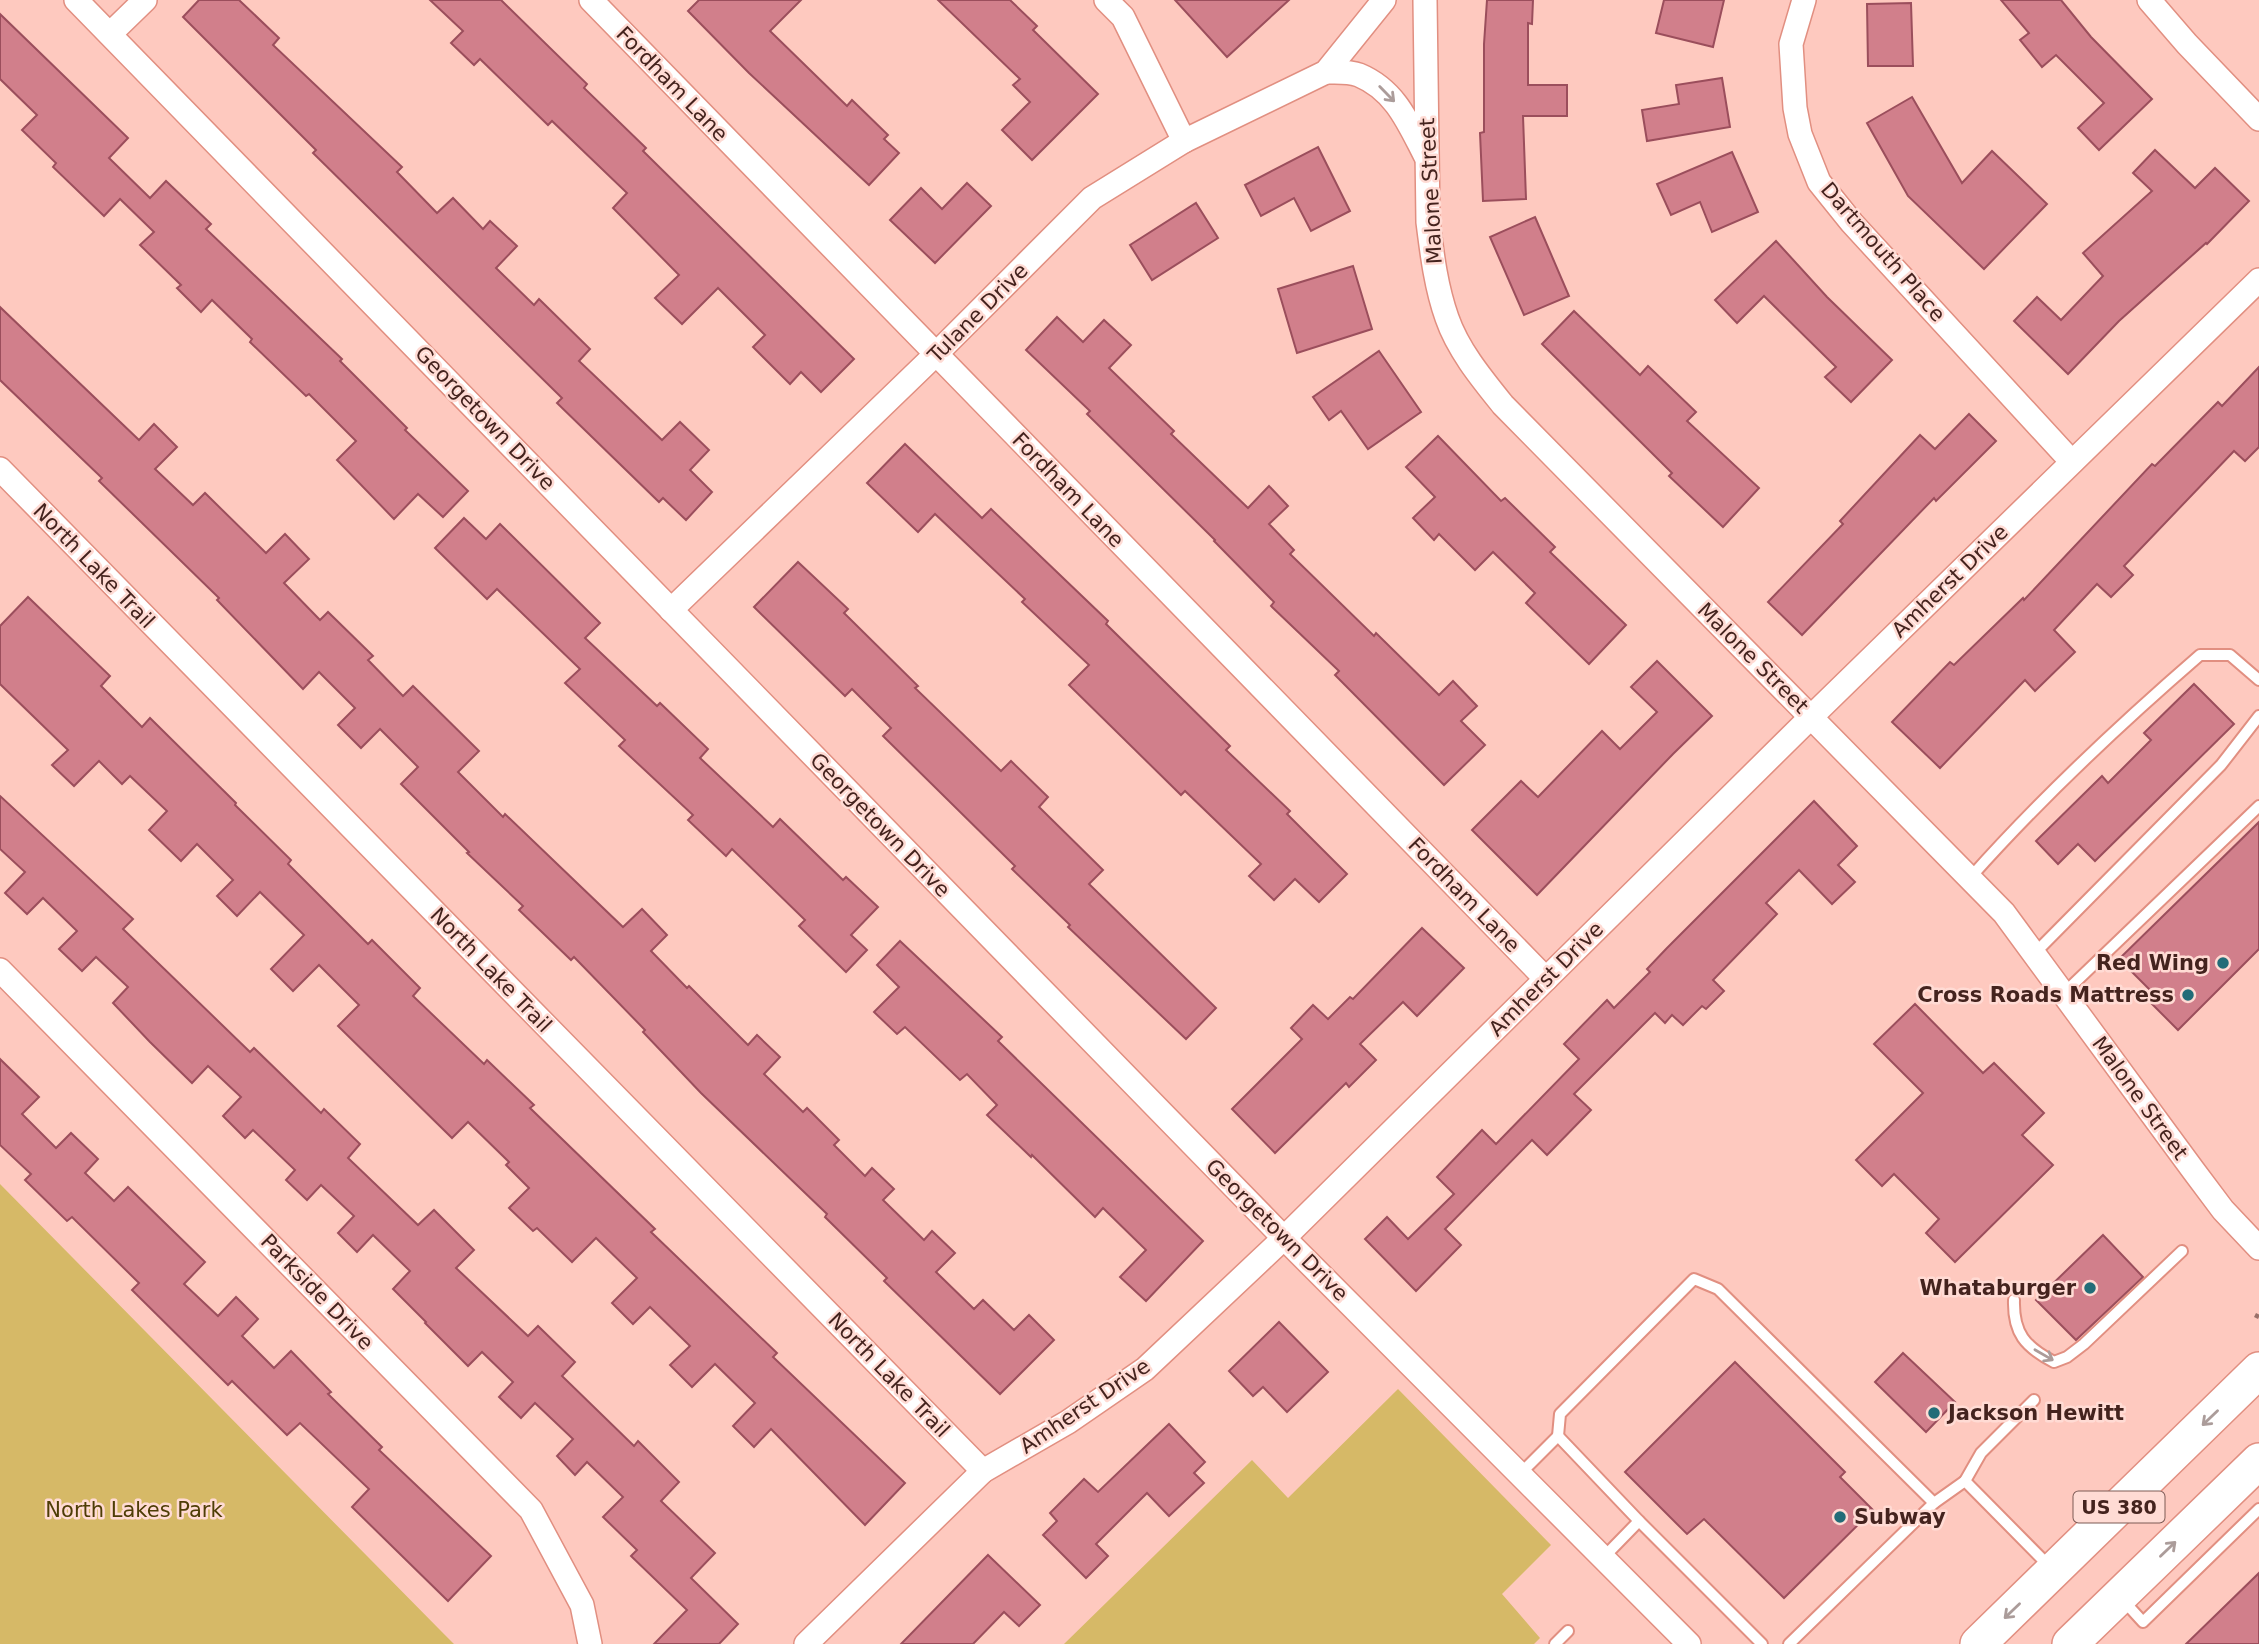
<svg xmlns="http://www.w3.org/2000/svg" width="2259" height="1644" viewBox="0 0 2259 1644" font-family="'DejaVu Sans',sans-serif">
<rect width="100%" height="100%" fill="#fec9bf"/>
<g fill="#d6b967">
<polygon points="0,1184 442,1632 454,1644 0,1644"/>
<polygon points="1398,1389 1551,1545 1502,1594 1540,1638 1534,1644 1064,1644 1252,1460 1288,1498"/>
</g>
<g fill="#d17f8b" stroke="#9b4e5c" stroke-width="2">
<polygon points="199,0 239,0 279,38 273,45 402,167 397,172 437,213 453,198 483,229 490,221 517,246 496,268 534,305 539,299 590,349 579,361 662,440 680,422 709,450 690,470 712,492 686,520 663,498 659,502 557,403 562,398 313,153 316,150 183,17"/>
<polygon points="430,0 501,0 587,84 584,88 646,148 643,151 854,359 821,392 801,372 790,384 753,347 765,335 718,288 682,324 655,298 679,275 613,208 627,193 552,121 548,125 480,59 474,65 451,43 463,31"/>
<polygon points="699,0 801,0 770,31 847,106 852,100 888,135 884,139 899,153 869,185 749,73 688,11"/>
<polygon points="938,0 1010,0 1037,26 1033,30 1098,94 1032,160 1002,130 1030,102 1013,85 1020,79"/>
<polygon points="1175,0 1289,0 1227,57"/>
<polygon points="1487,0 1533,0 1532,24 1528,23 1528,85 1567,85 1567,116 1523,116 1526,199 1483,201 1480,133 1484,132 1484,44"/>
<polygon points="1664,0 1724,0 1713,47 1656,33"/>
<polygon points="2001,0 2061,0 2091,37 2152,99 2099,150 2078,128 2104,103 2056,55 2042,67 2020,40 2029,33"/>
<polygon points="1911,3 1913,66 1868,66 1867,4"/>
<polygon points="0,14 128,138 109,158 150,198 166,181 211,224 206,229 342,359 340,361 407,428 405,430 468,491 443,517 418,494 394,519 337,460 356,441 309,394 306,396 250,342 252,339 212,300 201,312 177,288 181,285 140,245 154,232 120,199 104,216 53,167 56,163 22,130 37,115 0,79"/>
<polygon points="1722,78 1730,127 1647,141 1642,110 1679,104 1676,85"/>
<polygon points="1912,97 1962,183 1992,151 2047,204 1984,269 1908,196 1867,123"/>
<polygon points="1318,147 1350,211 1311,231 1294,198 1261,216 1245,185"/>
<polygon points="2155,150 2195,188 2215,168 2249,201 2207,244 2206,243 2119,321 2068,374 2014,321 2037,297 2061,320 2103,276 2083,253 2152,191 2133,173"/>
<polygon points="1732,152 1758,212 1712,232 1700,202 1671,215 1657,184"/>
<polygon points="967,183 991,206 935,263 890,220 921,188 942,209"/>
<polygon points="1196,203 1218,238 1152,280 1130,245"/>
<polygon points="1535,217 1569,296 1524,315 1490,237"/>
<polygon points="1776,241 1827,297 1892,360 1851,402 1825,377 1836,367 1764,296 1737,323 1715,300"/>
<polygon points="1353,266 1372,329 1297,353 1278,289"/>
<polygon points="0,307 139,440 154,424 177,447 155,469 193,505 205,493 266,553 285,534 309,559 284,583 320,620 328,612 373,656 368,660 403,696 413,686 479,751 458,772 503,817 505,814 623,927 642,909 667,935 651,951 687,988 689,986 748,1045 757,1035 780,1057 764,1074 803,1112 807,1108 839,1140 834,1145 865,1176 872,1168 894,1189 883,1200 924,1240 932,1231 955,1253 936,1272 974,1309 983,1300 1014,1330 1029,1315 1054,1340 1000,1394 884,1281 887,1278 825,1217 827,1214 701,1093 643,1032 645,1030 574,957 571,960 519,910 523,906 467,853 469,852 401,784 418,767 380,729 361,748 338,725 355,708 319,672 303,689 217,600 219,598 99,481 102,478 0,380"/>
<polygon points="1574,311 1640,375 1648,366 1696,412 1687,421 1759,488 1723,527 1669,476 1672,473 1542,344"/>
<polygon points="1057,317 1083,342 1104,320 1131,345 1109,368 1174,431 1171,434 1248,508 1269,486 1288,506 1269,524 1294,550 1290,554 1374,636 1376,633 1439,695 1453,681 1477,706 1461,721 1485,745 1444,785 1335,675 1339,671 1271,606 1274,602 1214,541 1215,540 1087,414 1090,411 1026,350"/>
<polygon points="1379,351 1421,412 1368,449 1341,411 1329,420 1313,397"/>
<polygon points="2259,367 2259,447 2245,461 2234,451 2124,566 2133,575 2111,597 2097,584 2054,630 2075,652 2035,691 2025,680 1940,768 1892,722 1950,662 1954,665 2023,598 2024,600 2152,464 2155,466 2218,402 2222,406"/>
<polygon points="1969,414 1996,441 1936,501 1934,498 1802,635 1768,602 1843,524 1840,521 1920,435 1935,449"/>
<polygon points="1438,436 1501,501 1505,498 1555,547 1550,552 1626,625 1589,664 1526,603 1535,593 1493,552 1475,570 1439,534 1434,540 1413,518 1435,497 1406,467"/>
<polygon points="905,444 982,518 991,509 1108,621 1106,624 1230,746 1226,750 1290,811 1287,814 1347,874 1319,902 1295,879 1274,900 1249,876 1261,864 1185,791 1181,795 1069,685 1089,665 1022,602 1025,599 935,514 918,532 867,483"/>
<polygon points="464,518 486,539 500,524 600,623 585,638 657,706 660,703 708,749 700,758 773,827 780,819 843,880 846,877 878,907 851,935 867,950 846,972 799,926 805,920 732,849 726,856 688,820 693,815 619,746 625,740 565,683 580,669 497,589 487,599 435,548"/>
<polygon points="798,562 848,609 844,613 918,686 915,688 1001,771 1011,761 1048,797 1039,807 1103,870 1089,884 1216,1008 1186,1039 1068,927 1070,925 1012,869 1015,866 883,736 891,728 852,689 845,696 754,607"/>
<polygon points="28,597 110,676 101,686 142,727 150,718 236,803 235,805 291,860 288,864 368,944 372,940 420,988 413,996 484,1064 487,1060 534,1105 530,1108 655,1229 651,1232 777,1353 773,1357 905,1483 865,1525 771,1429 754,1447 733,1426 755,1403 715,1364 692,1387 670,1365 690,1346 650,1307 633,1324 612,1303 637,1278 596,1238 572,1262 537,1228 533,1231 509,1208 529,1188 506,1165 509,1162 468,1122 452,1138 338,1026 359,1005 319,965 293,991 271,969 304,935 260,892 237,916 217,896 233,880 197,844 181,861 149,830 167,811 130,776 122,784 99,761 74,786 52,765 68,750 0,684 0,626"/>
<polygon points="1657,661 1712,716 1673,754 1537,895 1472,830 1521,781 1538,797 1602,731 1620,749 1657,712 1631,687"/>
<polygon points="2194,684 2234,724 2095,861 2078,844 2058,864 2036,841 2102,776 2108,783 2151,740 2144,733"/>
<polygon points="0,796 133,919 123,929 250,1052 254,1048 321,1113 324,1109 360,1144 348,1158 418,1225 434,1210 474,1250 456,1268 528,1336 538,1326 575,1362 562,1376 634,1446 638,1441 679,1482 661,1501 715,1553 691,1578 738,1624 719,1644 654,1644 687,1610 631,1556 637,1550 603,1517 623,1497 587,1462 575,1475 557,1456 573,1439 535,1403 521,1418 499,1397 513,1382 482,1352 468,1366 425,1323 426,1322 393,1289 410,1271 373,1235 357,1252 338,1233 354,1216 321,1185 307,1200 286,1180 295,1170 253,1130 245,1138 223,1116 241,1097 208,1066 192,1083 150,1042 113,1003 128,987 96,957 82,971 59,949 77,931 43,898 27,914 5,893 25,872 0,849"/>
<polygon points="1814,801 1857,846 1838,865 1855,882 1832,904 1799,870 1766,903 1777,914 1713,980 1724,991 1706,1009 1702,1006 1683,1025 1672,1015 1665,1023 1655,1013 1574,1094 1591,1110 1547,1155 1532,1140 1445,1229 1461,1245 1416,1291 1365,1239 1387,1217 1408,1239 1454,1194 1437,1177 1482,1130 1496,1144 1579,1059 1564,1044 1607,1000 1614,1008 1650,972 1647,969 1667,948"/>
<polygon points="2259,822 2259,949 2178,1030 2148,1000 2154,994 2119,959"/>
<polygon points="1422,928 1464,968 1417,1016 1403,1002 1360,1044 1376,1060 1349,1087 1346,1083 1275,1153 1232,1109 1302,1039 1291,1028 1313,1005 1328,1019 1350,997 1353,999"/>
<polygon points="900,941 1002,1037 998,1041 1203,1241 1146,1301 1120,1277 1146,1250 1103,1208 1095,1217 1032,1155 1031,1157 987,1115 997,1105 967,1074 960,1080 905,1027 897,1034 874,1012 899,987 877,965"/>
<polygon points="1915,1004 1983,1073 1994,1063 2044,1113 2022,1135 2053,1165 1955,1262 1926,1233 1939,1219 1894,1174 1882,1186 1856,1160 1923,1093 1874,1044"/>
<polygon points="0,1059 39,1097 22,1114 56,1148 71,1133 98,1159 85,1173 114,1201 128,1187 205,1262 184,1284 218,1316 236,1297 258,1319 242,1336 274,1368 291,1351 331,1392 328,1394 382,1447 379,1450 491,1556 448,1601 352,1507 369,1489 300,1423 287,1435 232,1381 228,1385 132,1290 139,1283 72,1217 67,1221 25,1180 31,1174 0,1145"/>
<polygon points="2103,1235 2143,1277 2076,1340 2036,1300"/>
<polygon points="1279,1322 1328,1372 1287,1412 1263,1387 1253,1396 1229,1371"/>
<polygon points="1903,1353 1955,1402 1926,1432 1875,1382"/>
<polygon points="1735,1362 1845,1472 1840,1477 1873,1510 1784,1598 1704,1519 1687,1534 1625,1472"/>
<polygon points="1169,1424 1205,1462 1194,1473 1204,1483 1169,1516 1147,1493 1096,1544 1108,1556 1086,1578 1043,1535 1057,1521 1050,1513 1084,1479 1098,1492"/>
<polygon points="988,1555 1040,1605 1019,1626 1004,1612 973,1644 901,1644"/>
<polygon points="2259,1573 2259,1644 2186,1644"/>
</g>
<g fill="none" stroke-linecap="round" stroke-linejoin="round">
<defs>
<g id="service">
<path d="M1970,878c72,-81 148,-152 230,-223h30l29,25"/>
<polyline points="2034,954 2221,765 2259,716"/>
<polyline points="2063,994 2259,806"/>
<path d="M2014,1300c-1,33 11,47 40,62l13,-5 17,-13 98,-93"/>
<polyline points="1558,1436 1560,1414 1694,1279 1718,1289 1934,1503"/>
<polyline points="1520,1474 1558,1436 1639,1521 1762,1644"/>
<polyline points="1965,1481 1981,1453 2034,1400"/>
<polyline points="1603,1558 1639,1521"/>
<polyline points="2122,1599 2143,1622 2259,1509"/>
<polyline points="1555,1644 1568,1631"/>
<polyline points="1789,1644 1934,1503 1965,1481 2051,1568"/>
</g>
<g id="minor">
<polyline points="76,0 1284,1238 1689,1644"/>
<polyline points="591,0 1546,979"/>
<polyline points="1106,0 1123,17 1184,141"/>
<path d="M1425,0l3,222c4,32 8,65 19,96 11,32 35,61 56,87l501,508 189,257 30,40 36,38"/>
<polyline points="1804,0 1791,44 1795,108 1800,134 1819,182 1852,223 2072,462"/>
<polyline points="2149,0 2187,44 2259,119"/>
<polyline points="110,34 145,0"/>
<path d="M1326,72c10,0 23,-1 33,3 36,15 49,47 66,80"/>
<polyline points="0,469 983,1471"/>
<polyline points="671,610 936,354 1092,198 1184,141 1326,72 1384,0"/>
<polyline points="0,970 531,1510 582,1605 590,1644"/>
<polyline points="806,1644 983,1471 1068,1422 1145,1369 1284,1238 1811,717 2259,280"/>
</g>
<g id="primary">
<polyline points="1978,1644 2259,1370"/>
<polyline points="2070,1644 2259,1461"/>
</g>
</defs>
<use href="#service" stroke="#e18f81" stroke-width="14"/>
<use href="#minor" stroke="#e18f81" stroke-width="26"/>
<use href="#primary" stroke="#e18f81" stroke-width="38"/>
<polyline stroke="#9a7069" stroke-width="4.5" stroke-dasharray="7 3.5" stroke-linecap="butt" points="2255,1315 2259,1317"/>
<use href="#service" stroke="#fff" stroke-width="10"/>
<use href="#minor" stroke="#fff" stroke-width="23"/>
<use href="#primary" stroke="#fff" stroke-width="35"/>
</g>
<defs><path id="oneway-shaft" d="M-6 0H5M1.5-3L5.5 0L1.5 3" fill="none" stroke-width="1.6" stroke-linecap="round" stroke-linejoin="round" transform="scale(1.75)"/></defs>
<g stroke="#ab9c9a">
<use href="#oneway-shaft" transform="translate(1387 94) rotate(46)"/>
<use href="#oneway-shaft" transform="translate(2044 1355) rotate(30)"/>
<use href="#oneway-shaft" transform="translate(2210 1418) rotate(136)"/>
<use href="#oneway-shaft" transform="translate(2168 1549) rotate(-44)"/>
<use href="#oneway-shaft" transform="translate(2012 1611) rotate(136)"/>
</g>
<g fill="#236c78" stroke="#ffdbd4" stroke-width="2.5">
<circle cx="2223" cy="963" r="7"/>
<circle cx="2188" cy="995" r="7"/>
<circle cx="2090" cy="1288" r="7"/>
<circle cx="1934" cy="1413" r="7"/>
<circle cx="1840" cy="1517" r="7"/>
</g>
<g text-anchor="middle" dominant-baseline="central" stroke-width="5" stroke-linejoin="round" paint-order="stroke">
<rect fill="#ffdbd4" stroke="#7c5a55" stroke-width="2" x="2073.5" y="1491.5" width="91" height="31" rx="5"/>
<g font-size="19" font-weight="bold" fill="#44231e">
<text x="2119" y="1507">US 380</text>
</g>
<g font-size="21" fill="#44231e" stroke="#ffdbd4">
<text transform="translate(672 84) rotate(46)">Fordham Lane</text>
<text transform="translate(1431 191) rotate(-93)">Malone Street</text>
<text transform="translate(1883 252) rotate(49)">Dartmouth Place</text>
<text transform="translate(978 313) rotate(-45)">Tulane Drive</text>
<text transform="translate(485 418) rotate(46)">Georgetown Drive</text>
<text transform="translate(1068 490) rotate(46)">Fordham Lane</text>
<text transform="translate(94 566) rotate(46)">North Lake Trail</text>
<text transform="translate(1950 581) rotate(-44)">Amherst Drive</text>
<text transform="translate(1753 658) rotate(45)">Malone Street</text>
<text transform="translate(880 825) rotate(46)">Georgetown Drive</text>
<text transform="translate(1464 895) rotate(46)">Fordham Lane</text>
<text transform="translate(491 970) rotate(46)">North Lake Trail</text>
<text transform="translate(1546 979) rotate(-45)">Amherst Drive</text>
<text transform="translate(2140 1098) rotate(54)">Malone Street</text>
<text transform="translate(1277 1230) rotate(45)">Georgetown Drive</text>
<text transform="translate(317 1292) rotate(46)">Parkside Drive</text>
<text transform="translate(889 1375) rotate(46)">North Lake Trail</text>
<text transform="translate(1085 1406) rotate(-34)">Amherst Drive</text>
</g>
<g font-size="21" font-weight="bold" fill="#44231e" stroke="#ffdbd4" text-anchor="end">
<text x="2209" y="963">Red Wing</text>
<text x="2174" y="995">Cross Roads Mattress</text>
<text x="2076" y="1288">Whataburger</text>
<text x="1948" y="1413" text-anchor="start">Jackson Hewitt</text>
<text x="1854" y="1517" text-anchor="start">Subway</text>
</g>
<g font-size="21" fill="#4e3d05" stroke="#ffdbd4">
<text x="134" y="1510">North Lakes Park</text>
</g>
</g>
</svg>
